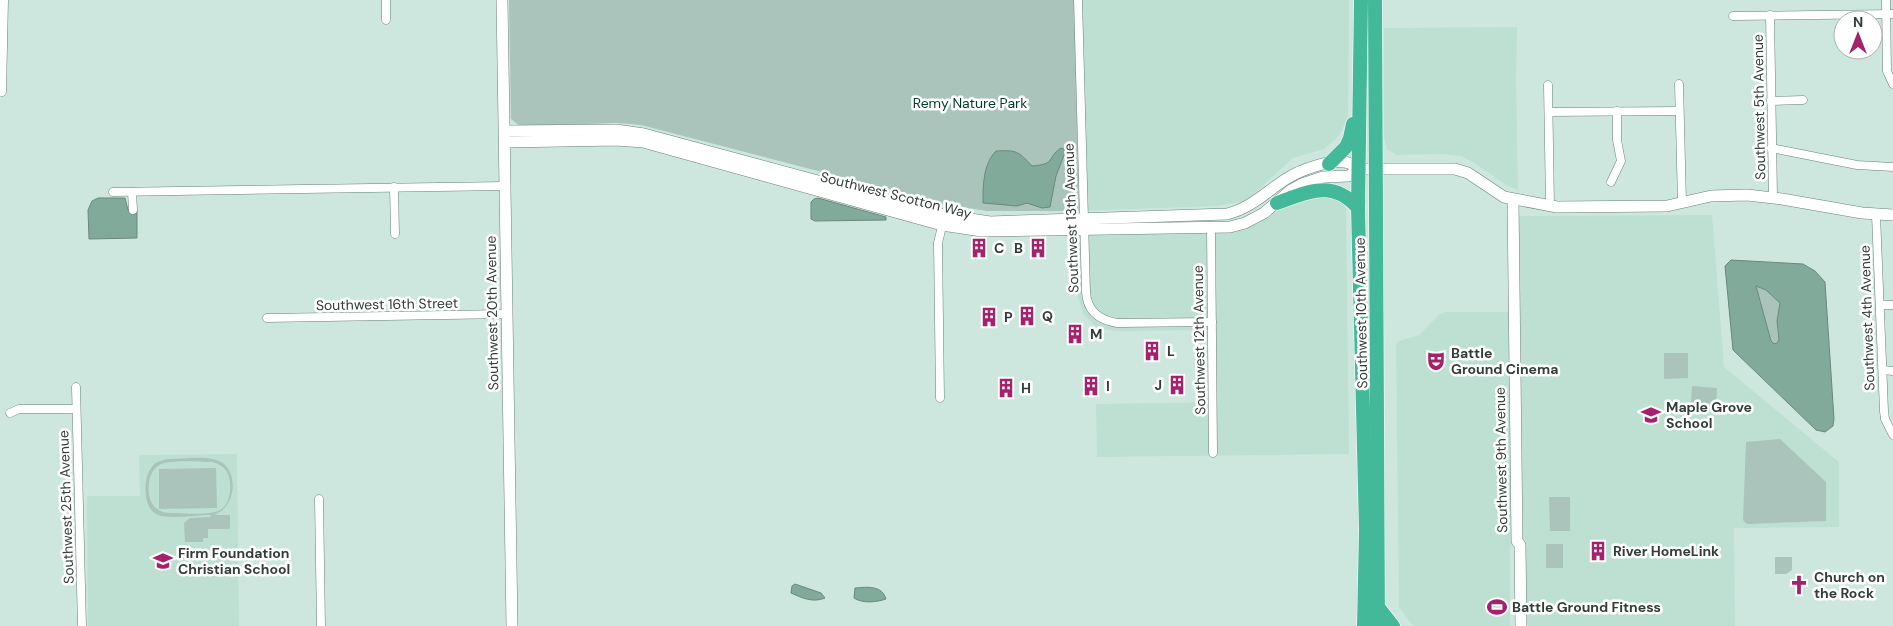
<svg xmlns="http://www.w3.org/2000/svg" width="1893" height="626" viewBox="0 0 1893 626" font-family="'DM Sans',sans-serif">
<rect width="100%" height="100%" fill="#cee7de"/>
<g fill="#bde0d3">
<polygon points="1074,0 1349,0 1348,117 1339,136 1324,149 1293,158 1246,201 1217,206 1079,211"/>
<polygon points="1517,27 1516,80 1518,190 1506,185 1476,164 1461,156 1440,154 1397,155 1387,149 1384,137 1384,28"/>
<polygon points="1321,193 1345,203 1346,207 1349,454 1097,457 1096,404 1215,402 1213,330 1117,331 1097,328 1083,314 1078,297 1076,233 1239,230 1257,224 1281,209"/>
<polygon points="1712,215 1724,367 1839,462 1839,527 1734,528 1735,626 1529,626 1524,622 1519,216"/>
<polygon points="1446,312 1510,312 1513,532 1510,549 1510,626 1413,626 1399,607 1396,344 1399,341 1419,335 1440,314"/>
<polygon points="237,454 239,626 88,626 87,496 140,496 139,455"/>
</g>
<g fill="#aac4bb" fill-rule="evenodd">
<polygon points="509,0 1074,0 1079,211 987,211 949,205 641,125 617,123 520,126 511,119"/>
<polygon points="1756,286 1766,290 1781,303 1777,327 1779,340 1778,343 1774,344 1771,341"/>
<polygon points="1664,353 1688,353 1688,378 1664,379"/>
<polygon points="1692,386 1717,388 1716,404 1691,402"/>
<polygon points="1780,439 1826,482 1826,521 1747,524 1743,520 1746,442"/>
<path d="M167,459c14,0 40,-4 52,2 20,9 18,46 -5,54h16v14h-22v9h-5v4h-18l-1,-19 6,-5 20,-1 1,-2c-13,0 -44,5 -55,-1 -13,-7 -13,-35 -5,-46 4,-6 9,-7 16,-9zM212,462c6,2 12,4 15,10 6,11 4,32 -7,38 -11,6 -37,3 -50,3 -27,0 -26,-39 -11,-48 10,-6 40,-3 53,-3z"/>
<polygon points="216,468 217,508 159,509 159,469"/>
<polygon points="1549,497 1570,497 1570,531 1550,531"/>
<rect x="1546" y="544" width="17" height="24"/>
<polygon points="1775,557 1792,557 1792,570 1786,574 1775,574"/>
</g>
<g fill="#81aa9b" stroke="#6a897e" fill-rule="evenodd">
<path d="M1061,148l5,2 -10,26 -6,31 -8,1 -15,-5 -10,3 -34,-3c0,-17 0,-39 13,-52 21,-1 22,0 36,15 25,-2 14,-8 29,-18z"/>
<polygon points="98,198 125,198 128,210 137,210 137,238 89,239 88,210 92,201"/>
<polygon points="818,198 886,217 886,220 815,221 811,219 811,202 814,199"/>
<path d="M1731,260l72,4 12,7 10,11 9,137 -1,7 -8,6 -9,-2 -83,-80 -8,-84zM1756,286l10,4 14,13 -3,18 2,19 -2,3 -3,1 -3,-3z"/>
<path d="M795,584l26,9 4,5c-12,5 -23,0 -34,-5l1,-7z"/>
<path d="M855,588c12,-1 27,-3 31,11 -9,3 -23,5 -32,-1z"/>
</g>
<g fill="none" stroke-linecap="round" stroke-linejoin="round">
<defs>
<g id="street">
<polyline points="386,0 386,20"/>
<path d="M1078,0l8,292c1,19 13,28 31,31l95,-1"/>
<polyline points="1886,0 1887,71 1893,84"/>
<polyline points="1770,15 1773,197"/>
<polyline points="1733,16 1893,14"/>
<polyline points="1679,84 1682,203"/>
<polyline points="1548,85 1550,206"/>
<polyline points="2,92 4,0"/>
<polyline points="1771,101 1803,100"/>
<polyline points="1549,112 1679,111"/>
<polyline points="1771,148 1857,165 1893,167"/>
<polyline points="1611,182 1621,161 1617,140 1617,111"/>
<polyline points="394,187 395,234"/>
<polyline points="113,192 505,186"/>
<polyline points="132,192 133,210"/>
<polyline points="1876,215 1884,411 1885,419 1893,435"/>
<polyline points="1211,228 1213,453"/>
<polyline points="1880,305 1893,305"/>
<polyline points="267,318 506,314"/>
<polyline points="1883,370 1893,371"/>
<polyline points="76,387 82,626"/>
<polyline points="940,398 938,243 943,222"/>
<polyline points="10,413 19,409 75,409"/>
<polyline points="319,499 321,626"/>
</g>
<g id="secondary">
<polyline points="502,0 512,626"/>
<path d="M505,131l111,-1 28,4 300,81 46,7 237,-8c24,-6 39,-22 59,-35 14,-9 46,-21 63,-16 3,1 7,4 9,6"/>
<polyline points="505,142 616,140 643,142 942,225 982,231 1230,227 1245,223 1264,213 1291,190 1302,184 1323,177 1349,176 1358,169 1455,169 1468,173 1504,197 1557,207 1667,206 1711,196 1747,195 1782,199 1862,213 1893,215"/>
<polyline points="1513,199 1517,541 1520,545 1521,626"/>
</g>
<g id="highway">
<polyline points="1361,0 1358,208 1366,530 1364,626"/>
<polyline points="1375,0 1378,626"/>
<polyline points="1329,164 1346,147 1350,138 1353,124"/>
<path d="M1277,203c31,-11 56,-24 81,5"/>
<polyline points="1378,607 1393,626"/>
</g>
</defs>
<use href="#street" stroke="#698178" stroke-width="9"/>
<use href="#secondary" stroke="#698178" stroke-width="12"/>
<use href="#highway" stroke="#fff" stroke-width="15"/>
<use href="#street" stroke="#fff" stroke-width="8"/>
<use href="#secondary" stroke="#fff" stroke-width="11"/>
<use href="#highway" stroke="#44b999" stroke-width="14"/>
</g>
<defs>
<symbol id="building-bare" viewBox="-9 -9 18 18"><path d="M-4-6H4V6H1V3H-1V6H-4ZM-2.5-4.3h1.7v1.8h-1.7ZM.8-4.3h1.7v1.8H.8ZM-2.5-1h1.7V.8h-1.7ZM.8-1h1.7V.8H.8Z" fill="#a5216c" stroke="#fff" stroke-width="2.5" paint-order="stroke"/></symbol>
<symbol id="theatre-bare" viewBox="-9 -9 18 18"><path d="M-5-5.5Q0-4 5-5.5V0Q5 5 0 6Q-5 5-5 0ZM-3.3-2.5H-1v1.5H-3.3ZM1-2.5H3.3v1.5H1ZM-2.8 1Q0 5.5 2.8 1Z" fill="#a5216c" stroke="#fff" stroke-width="2.5" paint-order="stroke"/></symbol>
<symbol id="school-bare" viewBox="-9 -9 18 18"><path d="M0-5L7-2L0 1L-7-2ZM-4 1L0 2.5L4 1V4Q0 6-4 4Z" fill="#a5216c" stroke="#fff" stroke-width="2.5" paint-order="stroke"/></symbol>
<symbol id="church-bare" viewBox="-9 -9 18 18"><path d="M-1.2-6h2.4v3.5h3.3v2.4h-3.3V6h-2.4V-.1h-3.3v-2.4h3.3Z" fill="#a5216c" stroke="#fff" stroke-width="2.5" paint-order="stroke"/></symbol>
<symbol id="stadium-bare" viewBox="-9 -9 18 18"><path d="M0-5a6.5 5 0 1 0 0 10a6.5 5 0 1 0 0-10ZM-3.5-1.8h7v3.6h-7Z" fill="#a5216c" stroke="#fff" stroke-width="2.5" paint-order="stroke"/></symbol>
</defs>
<g fill-rule="evenodd">
<use href="#building-bare" x="965" y="234" width="28" height="28"/>
<use href="#building-bare" x="1024" y="234" width="28" height="28"/>
<use href="#building-bare" x="1013" y="302" width="28" height="28"/>
<use href="#building-bare" x="975" y="303" width="28" height="28"/>
<use href="#building-bare" x="1061" y="320" width="28" height="28"/>
<use href="#building-bare" x="1138" y="337" width="28" height="28"/>
<use href="#theatre-bare" x="1422" y="347" width="28" height="28"/>
<use href="#building-bare" x="1163" y="371" width="28" height="28"/>
<use href="#building-bare" x="1077" y="372" width="28" height="28"/>
<use href="#building-bare" x="992" y="374" width="28" height="28"/>
<use href="#school-bare" x="1637" y="401" width="28" height="28"/>
<use href="#building-bare" x="1584" y="537" width="28" height="28"/>
<use href="#school-bare" x="149" y="547" width="28" height="28"/>
<use href="#church-bare" x="1785" y="571" width="28" height="28"/>
<use href="#stadium-bare" x="1483" y="593" width="28" height="28"/>
</g>
<g text-anchor="middle" dominant-baseline="central" stroke-width="5" stroke-linejoin="round" paint-order="stroke">
<g font-size="14" fill="#003d2f" stroke="#fff">
<text x="970" y="103">Remy Nature Park</text>
</g>
<g font-size="14" fill="#333d39" stroke="#fff">
<text transform="translate(1759 107) rotate(-91)">Southwest 5th Avenue</text>
<text transform="translate(896 195) rotate(14)">Southwest Scotton Way</text>
<text transform="translate(1071 218) rotate(-92)">Southwest 13th Avenue</text>
<text transform="translate(387 304) rotate(-1)">Southwest 16th Street</text>
<text transform="translate(492 313) rotate(-91)">Southwest 20th Avenue</text>
<text transform="translate(1361 313) rotate(-91)">Southwest 10th Avenue</text>
<text transform="translate(1867 318) rotate(-92)">Southwest 4th Avenue</text>
<text transform="translate(1199 340) rotate(-91)">Southwest 12th Avenue</text>
<text transform="translate(1501 460) rotate(-91)">Southwest 9th Avenue</text>
<text transform="translate(66 507) rotate(-92)">Southwest 25th Avenue</text>
</g>
<g font-size="14" font-weight="bold" fill="#333d39" stroke="#fff" text-anchor="start">
<text x="994" y="248">C</text>
<text x="1023" y="248" text-anchor="end">B</text>
<text x="1042" y="316">Q</text>
<text x="1004" y="317">P</text>
<text x="1090" y="334">M</text>
<text x="1167" y="351">L</text>
<text x="1451" y="353">Battle<tspan x="1451" dy="16">Ground Cinema</tspan></text>
<text x="1162" y="385" text-anchor="end">J</text>
<text x="1106" y="386">I</text>
<text x="1021" y="388">H</text>
<text x="1666" y="407">Maple Grove<tspan x="1666" dy="16">School</tspan></text>
<text x="1613" y="551">River HomeLink</text>
<text x="178" y="553">Firm Foundation<tspan x="178" dy="16">Christian School</tspan></text>
<text x="1814" y="577">Church on<tspan x="1814" dy="16">the Rock</tspan></text>
<text x="1512" y="607">Battle Ground Fitness</text>
</g>
</g>
<g transform="translate(1858 35)"><circle r="24" fill="#ffffff" stroke="#adb1b0"/>
<path d="M0-4L9 19L0 12L-9 19Z" fill="#a5216c"/>
<text y="-8" font-size="14" font-weight="bold" text-anchor="middle" fill="#333d39">N</text>
</g>
</svg>
